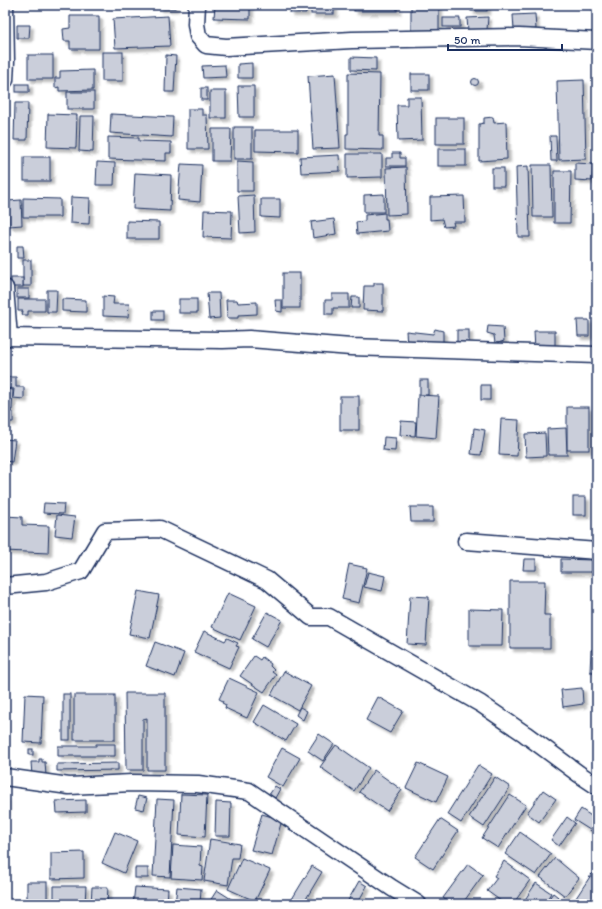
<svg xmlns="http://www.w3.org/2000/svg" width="602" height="909" viewBox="0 0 602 909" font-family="Itim,sans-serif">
<defs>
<filter id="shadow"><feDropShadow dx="3.5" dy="3.5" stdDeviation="1" flood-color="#0004"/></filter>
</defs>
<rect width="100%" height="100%" fill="#fff"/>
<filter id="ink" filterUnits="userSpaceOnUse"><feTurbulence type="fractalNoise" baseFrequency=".025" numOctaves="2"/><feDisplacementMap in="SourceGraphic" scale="8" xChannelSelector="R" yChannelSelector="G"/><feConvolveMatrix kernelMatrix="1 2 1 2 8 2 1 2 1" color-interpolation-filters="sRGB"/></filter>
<g filter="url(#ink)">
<g fill="#caceda" stroke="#1b2f5e" filter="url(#shadow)">
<rect x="159" y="5" width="16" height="3"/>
<polygon points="215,5 250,5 250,19 214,18"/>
<polygon points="291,5 306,5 306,13 290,13"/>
<rect x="311" y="5" width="23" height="9"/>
<rect x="354" y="5" width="43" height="6"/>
<rect x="411" y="5" width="28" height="27"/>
<rect x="471" y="5" width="16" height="6"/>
<polygon points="535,14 536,29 514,30 513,15"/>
<polygon points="70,16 99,16 99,49 70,49 70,41 64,41 63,29 70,28"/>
<polygon points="168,16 170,46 115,48 113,19"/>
<polygon points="488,17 487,30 468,31 467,18"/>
<rect x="443" y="18" width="17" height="9"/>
<polygon points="17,25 30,25 29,38 17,38"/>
<rect x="102" y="52" width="21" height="29"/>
<rect x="28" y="55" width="25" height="24"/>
<polygon points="166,55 176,56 174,92 165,92"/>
<polygon points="351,57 376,58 376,71 351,70"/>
<polygon points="252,63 252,78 238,78 238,64"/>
<polygon points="225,65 226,77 203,78 202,66"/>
<polygon points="93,70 93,90 59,91 59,87 55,88 55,78 60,78 60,71"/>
<polygon points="348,73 380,74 379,136 383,136 383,150 346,149 346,134 348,134"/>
<polygon points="335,74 340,148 313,149 308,76"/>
<rect x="411" y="74" width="18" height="16"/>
<circle cx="475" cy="82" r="3.5"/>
<polygon points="584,80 586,159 559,160 557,81"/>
<rect x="16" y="84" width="13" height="8"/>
<polygon points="238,86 254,86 254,117 239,117"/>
<rect x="201" y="88" width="6" height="12"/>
<rect x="210" y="91" width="16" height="27"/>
<rect x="67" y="92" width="27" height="17"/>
<polygon points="407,97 421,97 422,140 398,141 397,105 407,105"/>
<polygon points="15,103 28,103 27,140 14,140"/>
<polygon points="188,109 202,109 202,115 207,115 208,149 188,149"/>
<polygon points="48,114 77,115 76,148 47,147"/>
<polygon points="111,114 173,117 172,137 110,133"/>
<polygon points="80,116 94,116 93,152 79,151"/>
<polygon points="493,117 494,123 506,122 507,159 479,161 479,124 484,123 484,118"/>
<rect x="436" y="118" width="28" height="26"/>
<rect x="234" y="127" width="18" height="32"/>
<polygon points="212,129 231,129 230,161 212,161"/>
<polygon points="255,130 298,130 298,152 255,151"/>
<polygon points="550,136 556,136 557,161 551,161"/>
<polygon points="108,137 139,138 139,141 171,142 171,153 166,153 166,161 108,159"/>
<rect x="438" y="149" width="28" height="17"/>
<polygon points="392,153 400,153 400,158 405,158 405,166 386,166 386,158 392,158"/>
<polygon points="347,154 382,154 382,177 347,178"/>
<polygon points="339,155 340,171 301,173 300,157"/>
<rect x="24" y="157" width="26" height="24"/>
<polygon points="237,161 253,162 253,191 237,191"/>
<polygon points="97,162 115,163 114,185 96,185"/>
<polygon points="575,163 593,164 592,181 575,180"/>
<polygon points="181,164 202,165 200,202 178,200"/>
<polygon points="532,165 551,165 552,217 533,217"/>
<polygon points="528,166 530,237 518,237 516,167"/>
<polygon points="406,167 407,214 387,215 386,168"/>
<rect x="492" y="168" width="12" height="18"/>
<polygon points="554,171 571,171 570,223 554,223"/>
<polygon points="135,173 171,175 170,211 133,209"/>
<polygon points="384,194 384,212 364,212 364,195"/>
<polygon points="254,195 255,232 240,233 238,196"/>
<polygon points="464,196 465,222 453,222 454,226 444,227 442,219 430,220 430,197"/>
<polygon points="71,197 90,198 89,224 70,223"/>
<polygon points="23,198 60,199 60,217 23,217"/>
<polygon points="261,199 280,199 280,218 261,217"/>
<polygon points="21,200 22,225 9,226 8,201"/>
<polygon points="204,210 232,211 231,238 203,237"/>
<polygon points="385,213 385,219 387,219 388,231 357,234 356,222 365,221 365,215"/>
<polygon points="334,219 336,234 313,238 311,222"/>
<polygon points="127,221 159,222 159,239 127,239"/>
<polygon points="17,246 23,246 24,258 17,258"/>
<rect x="23" y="260" width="8" height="26"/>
<rect x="283" y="273" width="17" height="35"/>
<rect x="11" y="278" width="12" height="9"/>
<polygon points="374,283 383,283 383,311 363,310 364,286 374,286"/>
<rect x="17" y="289" width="12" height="9"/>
<polygon points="47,290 57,290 56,312 47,312"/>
<polygon points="207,293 219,293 220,318 209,319"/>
<polygon points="332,294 349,294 349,308 333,308 333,314 325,314 325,300 332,300"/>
<polygon points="103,296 114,297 113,304 129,304 128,317 103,316"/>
<polygon points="352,297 359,297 359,308 351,308"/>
<polygon points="18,299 45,299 45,311 28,311 28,315 22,315 23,311 18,311"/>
<polygon points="62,299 86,300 86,312 62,311"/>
<rect x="179" y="299" width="18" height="14"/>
<polygon points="226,300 237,300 238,303 257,302 257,314 238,315 238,318 227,318"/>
<polygon points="275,300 282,300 282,312 276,311"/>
<rect x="153" y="311" width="10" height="9"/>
<polygon points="577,320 589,320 589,336 578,336"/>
<polygon points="488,326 503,327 504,341 495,344 494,335 487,333"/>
<polygon points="435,329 443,331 443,344 407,345 406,331 433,334"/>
<rect x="457" y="330" width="12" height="18"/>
<polygon points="534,331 555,331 555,350 535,350"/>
<polygon points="5,377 16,377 16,387 24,387 24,399 13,398 14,389 5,388"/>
<rect x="420" y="380" width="8" height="15"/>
<rect x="481" y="385" width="9" height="15"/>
<polygon points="5,389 13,390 12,410 5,410"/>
<polygon points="418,395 439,396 436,438 416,436"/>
<rect x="340" y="396" width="19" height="34"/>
<rect x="567" y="407" width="22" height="43"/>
<polygon points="5,411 13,412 13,422 5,422"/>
<polygon points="501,419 519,420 517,456 499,455"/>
<polygon points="401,421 416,422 415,436 400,435"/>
<polygon points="474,428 485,430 481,455 471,454"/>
<polygon points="566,428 567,455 548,455 547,429"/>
<polygon points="545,433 546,456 526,457 525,434"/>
<polygon points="384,437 396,438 395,451 383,450"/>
<polygon points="5,439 15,440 12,462 5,461"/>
<rect x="573" y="497" width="13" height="18"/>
<polygon points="44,503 64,504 63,514 43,513"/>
<polygon points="410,507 433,507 433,522 411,522"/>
<polygon points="57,515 75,517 72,537 55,535"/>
<polygon points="5,516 22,517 22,525 49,526 48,553 5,551"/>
<polygon points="524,559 536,559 536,570 523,570"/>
<polygon points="561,559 592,560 592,572 561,572"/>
<polygon points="349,564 367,568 359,603 342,599"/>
<polygon points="368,572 385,576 382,591 364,587"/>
<polygon points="510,581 545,581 544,615 550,615 550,648 510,648"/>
<polygon points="138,591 159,595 150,638 129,634"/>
<polygon points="228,593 256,606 240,640 212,627"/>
<polygon points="410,596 429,597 426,645 407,644"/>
<polygon points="469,609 503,610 502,646 469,646"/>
<polygon points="267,612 282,620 266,647 252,639"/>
<polygon points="204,631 225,641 227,638 238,643 236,646 239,647 229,668 194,652"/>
<polygon points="155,642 184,653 175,677 146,666"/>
<polygon points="591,650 597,650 597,672 590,672"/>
<polygon points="254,656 260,660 262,657 271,664 270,666 274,670 272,672 276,675 264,692 240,676"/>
<polygon points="284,671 311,686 298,710 271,695"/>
<polygon points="229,678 259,692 247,718 225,708 226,705 222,703 223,701 219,699"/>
<polygon points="582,688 583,704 563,707 561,690"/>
<polygon points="125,693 165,693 165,770 147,770 147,718 143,719 143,770 126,770"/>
<polygon points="25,694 43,695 41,743 23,742"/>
<rect x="63" y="694" width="7" height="46"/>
<rect x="74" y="695" width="41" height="45"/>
<polygon points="378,697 403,711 390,733 366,720"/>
<polygon points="264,705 296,724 286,741 254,722"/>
<polygon points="300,707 307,711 303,720 296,715"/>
<polygon points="319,734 334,744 323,761 308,751"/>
<polygon points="96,744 115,744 115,756 58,756 58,746 96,746"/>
<polygon points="336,745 369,768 354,791 320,767"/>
<polygon points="282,748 300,758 283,787 266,777"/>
<rect x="29" y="749" width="4" height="6"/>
<polygon points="39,759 42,759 42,762 45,762 46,776 32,776 31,762 39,762"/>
<polygon points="118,763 118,770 57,771 57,764"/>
<polygon points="418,763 448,777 436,802 406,788"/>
<polygon points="478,765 492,774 461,823 447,814"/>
<polygon points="374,770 402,790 387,811 359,792"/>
<polygon points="495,777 510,787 484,827 469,817"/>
<polygon points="275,786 280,789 275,798 269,795"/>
<polygon points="543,790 556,799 539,822 527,813"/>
<polygon points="181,794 207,795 205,837 179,835"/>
<polygon points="510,795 526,805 498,848 482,838"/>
<polygon points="138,796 147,798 144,810 135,808"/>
<rect x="5" y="797" width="1" height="15"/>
<polygon points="157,799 174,800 170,877 153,876"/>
<polygon points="86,800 86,812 57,813 56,801"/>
<polygon points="216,802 231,803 230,836 215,836"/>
<polygon points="581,809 597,820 597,826 593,832 574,820"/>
<polygon points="262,814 282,820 272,855 251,850"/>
<polygon points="567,817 575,823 559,846 551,840"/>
<polygon points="440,819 458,831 433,869 415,857"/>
<polygon points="115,832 137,841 124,873 102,863"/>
<polygon points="520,832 551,854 536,875 505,854"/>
<polygon points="210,839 240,844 238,858 232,858 228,885 204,881"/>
<polygon points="173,845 201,847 200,866 203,867 202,880 171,878"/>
<polygon points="84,852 84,878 51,879 51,853"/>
<polygon points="242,858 270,870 255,901 228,889"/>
<polygon points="555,858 579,878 565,896 540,877"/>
<polygon points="504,861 530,880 513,904 505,904 487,891 497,878 494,876"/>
<polygon points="468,864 483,875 462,904 451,904 443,898"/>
<polygon points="312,866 322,872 303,904 289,904"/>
<polygon points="597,866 597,898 593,904 578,904 574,901"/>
<rect x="135" y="868" width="13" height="10"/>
<polygon points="359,881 367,886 357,904 346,904"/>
<rect x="27" y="882" width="20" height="22"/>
<polygon points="536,883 551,893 544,904 522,904"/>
<polygon points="54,886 86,886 85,904 54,904"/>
<polygon points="92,887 108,887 107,904 91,904"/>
<polygon points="135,887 168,889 167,904 133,904"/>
<polygon points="177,887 201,889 200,904 175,904"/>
<polygon points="217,890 239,904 208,904"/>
<polygon points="553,893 567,904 545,904"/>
</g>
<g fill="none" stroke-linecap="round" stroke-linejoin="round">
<defs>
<g id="minor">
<polyline points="197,5 196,24 198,36 206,45 226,47 352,40 519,37 597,41"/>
<polyline points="5,80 6,61 5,5"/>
<polyline points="5,288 9,337"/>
<polyline points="5,337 223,340 249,339 351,347 597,355"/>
<polyline points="466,541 597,551"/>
<polyline points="5,586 46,582 81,571 105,531 160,529 267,580 311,617 329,617 481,704 525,734 579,774 597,786"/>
<polyline points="5,777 69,786 132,783 198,784 249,791 392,888 418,904"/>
</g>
</defs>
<use href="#minor" stroke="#1b2f5e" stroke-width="19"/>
<use href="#minor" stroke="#fff" stroke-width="16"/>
</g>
</g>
<rect width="602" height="909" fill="none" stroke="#fff" stroke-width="20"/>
<rect x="10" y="10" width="582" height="889" fill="none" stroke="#1b2f5e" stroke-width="1.5" filter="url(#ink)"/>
<path d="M448 44v6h114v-6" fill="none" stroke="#1b2f5e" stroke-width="2"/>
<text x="454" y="44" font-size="12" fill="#1b2f5e" stroke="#ffffff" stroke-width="3" paint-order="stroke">50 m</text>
</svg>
